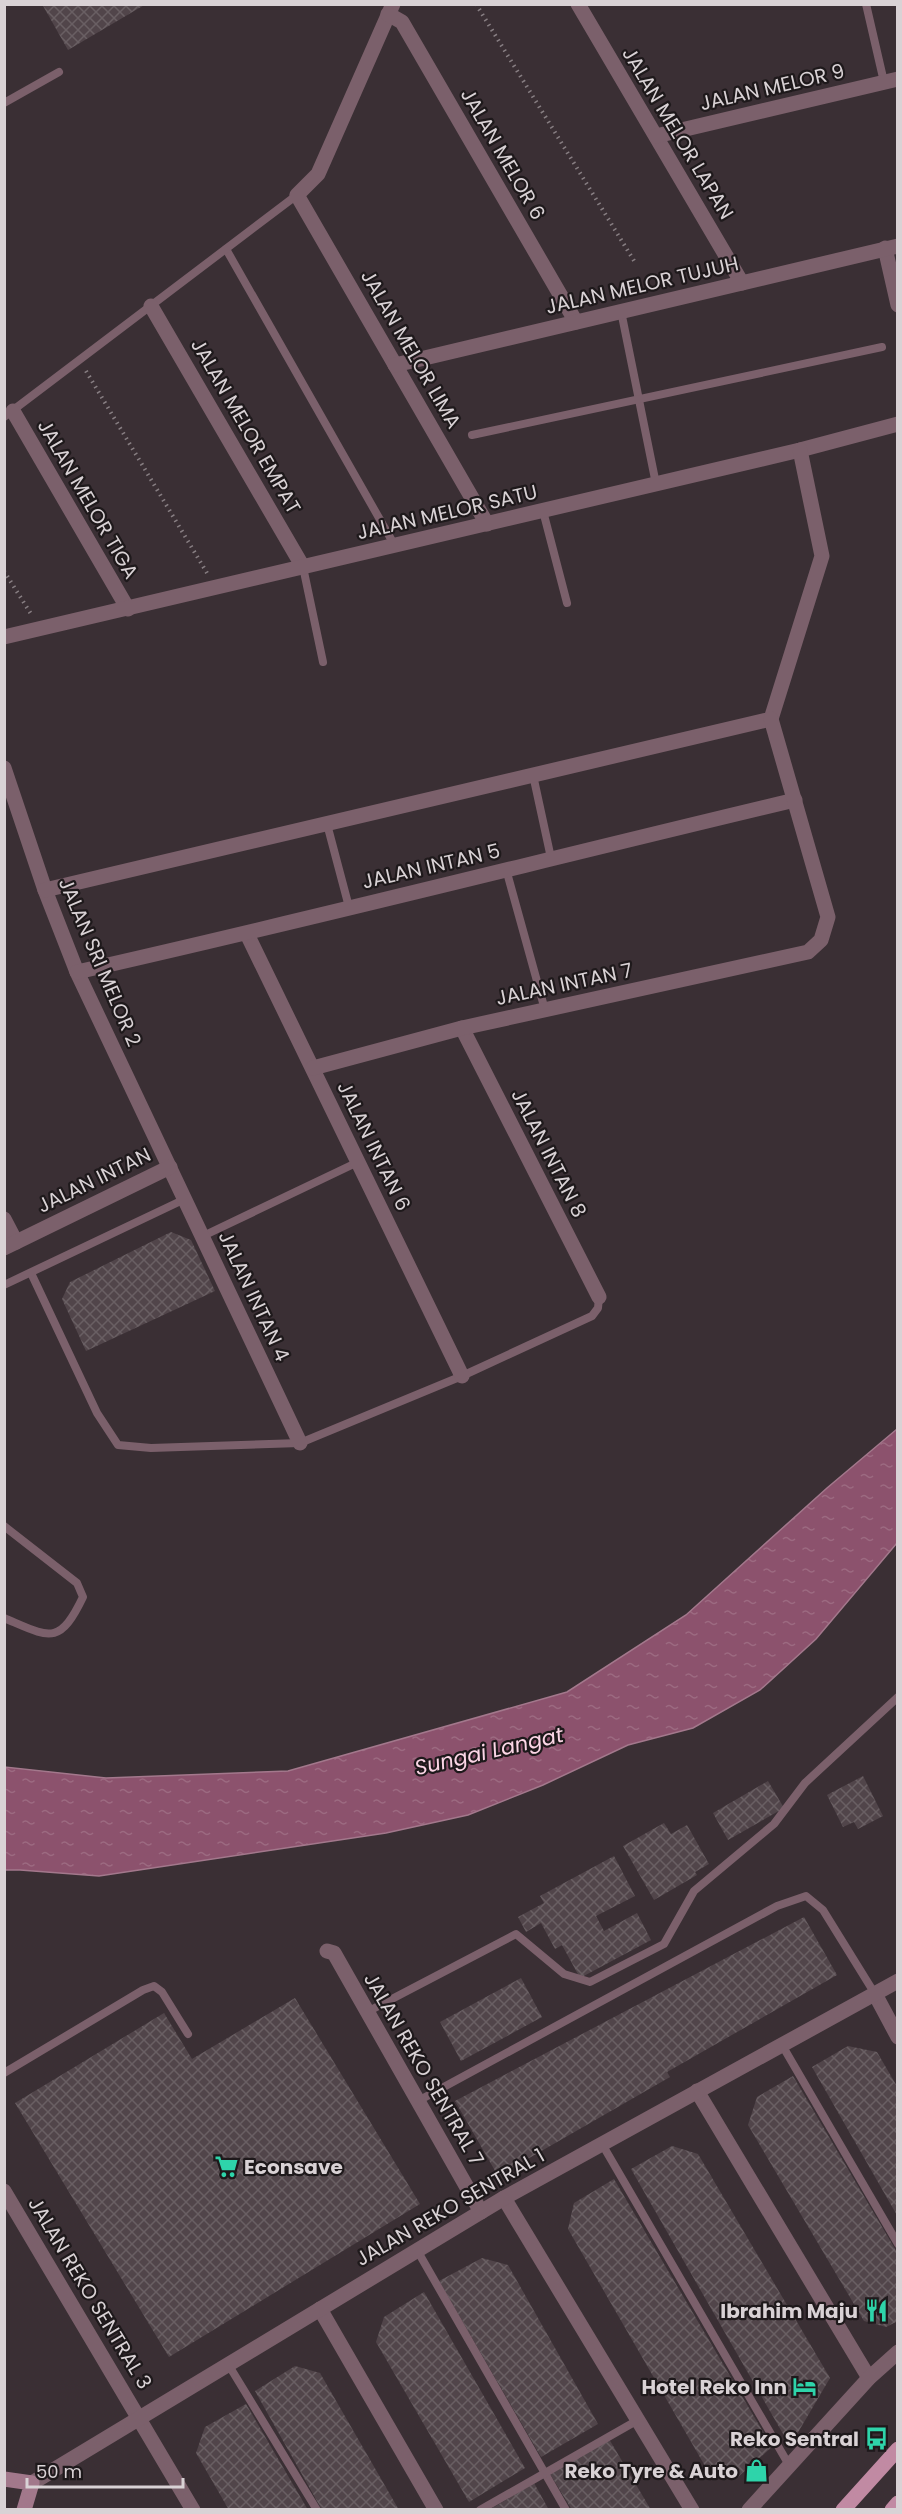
<svg xmlns="http://www.w3.org/2000/svg" width="902" height="2514" viewBox="0 0 902 2514" font-family="Poppins,sans-serif">
<defs>
<pattern id="water-ripples" width="26" height="14" patternUnits="userSpaceOnUse" patternTransform="scale(1.5)"><rect width="26" height="14" fill="#8c526d"/><path d="M2 4q2-2 4 0t4 0M15 11q2-2 4 0t4 0" fill="none" stroke="#9c6a81"/></pattern>
<pattern id="building-cross-hatch" width="8" height="8" patternUnits="userSpaceOnUse" patternTransform="scale(1.5)"><rect width="8" height="8" fill="#51454a"/><path d="M0 0l8 8M0 8l8-8" fill="none" stroke="#695f63"/></pattern>
</defs>
<rect width="100%" height="100%" fill="#3a2f34"/>
<polygon fill="url(#water-ripples)" stroke="#a3788c" stroke-width="1.5" points="897,1429 897,1543 816,1639 760,1690 693,1728 628,1745 543,1785 468,1815 386,1833 99,1876 20,1870 5,1870 5,1767 106,1778 288,1771 567,1692 686,1615 827,1488"/>
<g fill="url(#building-cross-hatch)">
<polygon points="42,4 146,4 68,50"/>
<polygon points="171,1232 191,1240 215,1291 86,1351 62,1299 70,1282"/>
<polygon points="863,1776 883,1816 858,1829 854,1822 843,1827 827,1795"/>
<polygon points="768,1781 784,1808 728,1840 713,1813"/>
<polygon points="664,1823 671,1834 687,1825 709,1864 695,1872 697,1875 654,1900 623,1846"/>
<polygon points="614,1856 635,1896 596,1916 604,1931 637,1913 651,1940 580,1978 562,1945 555,1949 541,1923 526,1932 518,1917 544,1903 540,1896"/>
<polygon points="804,1917 837,1975 667,2072 670,2077 498,2176 455,2101"/>
<polygon points="521,1978 542,2017 461,2061 440,2022"/>
<polygon points="295,1998 420,2204 169,2357 15,2103 164,2013 192,2059"/>
<polygon points="848,2046 877,2052 898,2088 898,2217 812,2067"/>
<polygon points="793,2076 898,2254 898,2321 886,2327 864,2321 748,2125 757,2097"/>
<polygon points="672,2146 698,2154 830,2378 790,2446 631,2169"/>
<polygon points="614,2179 772,2447 738,2477 705,2466 568,2229 574,2203"/>
<polygon points="482,2258 508,2265 598,2424 541,2457 439,2281"/>
<polygon points="424,2292 525,2468 469,2502 376,2342 384,2317"/>
<polygon points="295,2366 320,2373 399,2510 322,2510 255,2391"/>
<polygon points="246,2404 308,2510 229,2510 196,2453 205,2427"/>
<polygon points="609,2439 651,2510 572,2510 550,2474"/>
<polygon points="534,2483 549,2510 489,2510"/>
</g>
<g fill="none" stroke-linecap="round" stroke-linejoin="round">
<g stroke="#877e82" stroke-width="4" stroke-dasharray="1.5 4.5" stroke-linecap="butt">
<polyline points="476,4 636,264"/>
<polyline points="86,371 207,573"/>
<polyline points="4,571 31,614"/>
</g>
<g stroke="#7b606b" stroke-width="8">
<polyline points="866,4 884,82"/>
<polyline points="4,103 59,72"/>
<polyline points="226,249 395,546"/>
<polyline points="621,311 656,484"/>
<polyline points="4,417 297,195"/>
<polyline points="472,435 882,347"/>
<polyline points="543,511 567,603"/>
<polyline points="303,567 323,662"/>
<polyline points="533,775 551,858"/>
<polyline points="327,824 349,907"/>
<polyline points="506,869 545,1010"/>
<polyline points="203,1236 358,1162"/>
<polyline points="31,1273 97,1413 118,1445 151,1448 300,1443 462,1376 592,1316 598,1308 599,1297"/>
<polyline points="4,1285 185,1199"/>
<path d="M4,1526l73,57 6,14c-24,50 -34,40 -79,21"/>
<polyline points="367,2012 516,1934 564,1974 590,1982 664,1944 694,1891 774,1824 805,1783 898,1697"/>
<polyline points="782,2045 898,2244"/>
<polyline points="4,2073 143,1990 154,1986 162,1992 188,2034"/>
<polyline points="418,2101 777,1906 806,1896 823,1910 875,1994"/>
<polyline points="602,2144 789,2465"/>
<polyline points="417,2250 566,2510"/>
<polyline points="228,2364 317,2510"/>
<polyline points="480,2510 638,2420"/>
</g>
<g stroke="#7b606b" stroke-width="15">
<polyline points="393,4 318,174 297,195 487,524"/>
<polyline points="578,4 742,283"/>
<polyline points="388,14 402,22 576,322"/>
<polyline points="656,136 898,79"/>
<polyline points="885,248 898,305"/>
<polyline points="151,306 303,567"/>
<polyline points="395,365 898,246"/>
<polyline points="13,411 128,609"/>
<polyline points="4,637 800,450 898,424"/>
<polyline points="4,768 45,890 77,972 300,1443"/>
<polyline points="45,890 771,719 822,556 800,450"/>
<polyline points="247,934 462,1376"/>
<path d="M77,972c240,-54 478,-115 718,-172"/>
<polyline points="462,1028 599,1297"/>
<polyline points="313,1068 462,1028 808,952 821,940 828,917 771,719"/>
<polyline points="4,1219 16,1242"/>
<polyline points="4,1248 170,1167"/>
<polyline points="327,1951 334,1953 481,2212"/>
<polyline points="875,1994 898,2037"/>
<polyline points="697,2091 869,2378"/>
<polyline points="4,2191 193,2510"/>
<polyline points="504,2198 692,2510"/>
<polyline points="320,2309 436,2510"/>
<polyline points="32,2483 504,2198 898,1981"/>
<polyline points="749,2510 869,2378 898,2352"/>
</g>
<polyline stroke="#a2788b" stroke-width="15" points="4,2479 32,2483 24,2510"/>
<g stroke="#c18aa3" stroke-width="15">
<polyline points="843,2510 898,2449"/>
<polyline points="892,2510 898,2503"/>
</g>
</g>
<defs>
<symbol id="supermarket-bare" viewBox="-9 -9 18 18"><path d="M-6-5.5h2.5l.6 2H6L4.5 2H-2.5L-4.4-4H-6ZM-1.5 3.2a1.3 1.3 0 1 0 .1 0ZM3 3.2a1.3 1.3 0 1 0 .1 0Z" fill="#2ed4aa" stroke="#1e191b" stroke-width="2.5" paint-order="stroke"/></symbol>
<symbol id="restaurant-bare" viewBox="-9 -9 18 18"><path d="M-5-6h1v4h1v-4h1v4h1v-4h1v5L-1.5 .5V6h-2V.5L-5-1ZM5-6V6H3V1.5H1.5Q1.5-4 5-6Z" fill="#2ed4aa" stroke="#1e191b" stroke-width="2.5" paint-order="stroke"/></symbol>
<symbol id="hotel-bare" viewBox="-9 -9 18 18"><path d="M-6-4.5h1.5V1H6V5H4.5V3h-9V5H-6ZM-4 0a1.8 1.8 0 1 1 3.6 0ZM.5 0V-2.5h3Q6-2.5 6 0Z" fill="#2ed4aa" stroke="#1e191b" stroke-width="2.5" paint-order="stroke"/></symbol>
<symbol id="bus-bare" viewBox="-9 -9 18 18"><path d="M-5-6H5V4H4V6H2V4H-2V6H-4V4H-5ZM-3.5-4V0h7V-4ZM-3.5 1.2v1.5H-2V1.2ZM2 1.2v1.5H3.5V1.2Z" fill="#2ed4aa" stroke="#1e191b" stroke-width="2.5" paint-order="stroke"/></symbol>
<symbol id="shop-bare" viewBox="-9 -9 18 18"><path d="M-5-2.5h2.3a2.7 3.5 0 0 1 5.4 0H5L5.5 6h-11ZM-1.5-2.5h3a1.5 2.3 0 0 0-3 0Z" fill="#2ed4aa" stroke="#1e191b" stroke-width="2.5" paint-order="stroke"/></symbol>
</defs>
<g fill-rule="evenodd">
<use href="#supermarket-bare" x="210" y="2150" width="33" height="33"/>
<use href="#restaurant-bare" x="860" y="2294" width="33" height="33"/>
<use href="#hotel-bare" x="788" y="2370" width="33" height="33"/>
<use href="#bus-bare" x="860" y="2422" width="33" height="33"/>
<use href="#shop-bare" x="740" y="2454" width="33" height="33"/>
</g>
<g text-anchor="middle" dominant-baseline="central" stroke-width="4.5" stroke-linejoin="round" paint-order="stroke">
<g font-size="20" fill="#d9d2d5" stroke="#1e191b">
<text transform="translate(772 87) rotate(-13)">JALAN MELOR 9</text>
<text transform="translate(678 133) rotate(59)">JALAN MELOR LAPAN</text>
<text transform="translate(503 154) rotate(60)">JALAN MELOR 6</text>
<text transform="translate(642 285) rotate(-13)">JALAN MELOR TUJUH</text>
<text transform="translate(411 349) rotate(60)">JALAN MELOR LIMA</text>
<text transform="translate(246 426) rotate(60)">JALAN MELOR EMPAT</text>
<text transform="translate(88 499) rotate(60)">JALAN MELOR TIGA</text>
<text transform="translate(447 512) rotate(-13)">JALAN MELOR SATU</text>
<text transform="translate(431 866) rotate(-13)">JALAN INTAN 5</text>
<text transform="translate(100 962) rotate(67)">JALAN SRI MELOR 2</text>
<text transform="translate(564 984) rotate(-12)">JALAN INTAN 7</text>
<text transform="translate(374 1146) rotate(64)">JALAN INTAN 6</text>
<text transform="translate(549 1153) rotate(63)">JALAN INTAN 8</text>
<text transform="translate(94 1180) rotate(-26)">JALAN INTAN</text>
<text transform="translate(254 1296) rotate(65)">JALAN INTAN 4</text>
<text transform="translate(424 2069) rotate(60)">JALAN REKO SENTRAL 7</text>
<text transform="translate(450 2207) rotate(-30)">JALAN REKO SENTRAL 1</text>
<text transform="translate(90 2293) rotate(59)">JALAN REKO SENTRAL 3</text>
</g>
<g font-size="20" font-weight="bold" fill="#d9d2d5" stroke="#1e191b" text-anchor="end">
<text x="244" y="2167" text-anchor="start">Econsave</text>
<text x="858" y="2311">Ibrahim Maju</text>
<text x="787" y="2387">Hotel Reko Inn</text>
<text x="859" y="2439">Reko Sentral</text>
<text x="738" y="2471">Reko Tyre &amp; Auto</text>
</g>
<g font-size="21" font-style="italic" fill="#fcd6e6" stroke="#1e191b">
<text transform="translate(489 1751) rotate(-13)">Sungai Langat</text>
</g>
</g>
<rect width="902" height="2514" fill="none" stroke="#d9d2d5" stroke-width="12"/>
<path d="M27 2478v9h156v-9" fill="none" stroke="#d9d2d5" stroke-width="3"/>
<text x="36" y="2478" font-size="18" fill="#d9d2d5" stroke="#1e191b" stroke-width="4.5" paint-order="stroke">50 m</text>
</svg>
